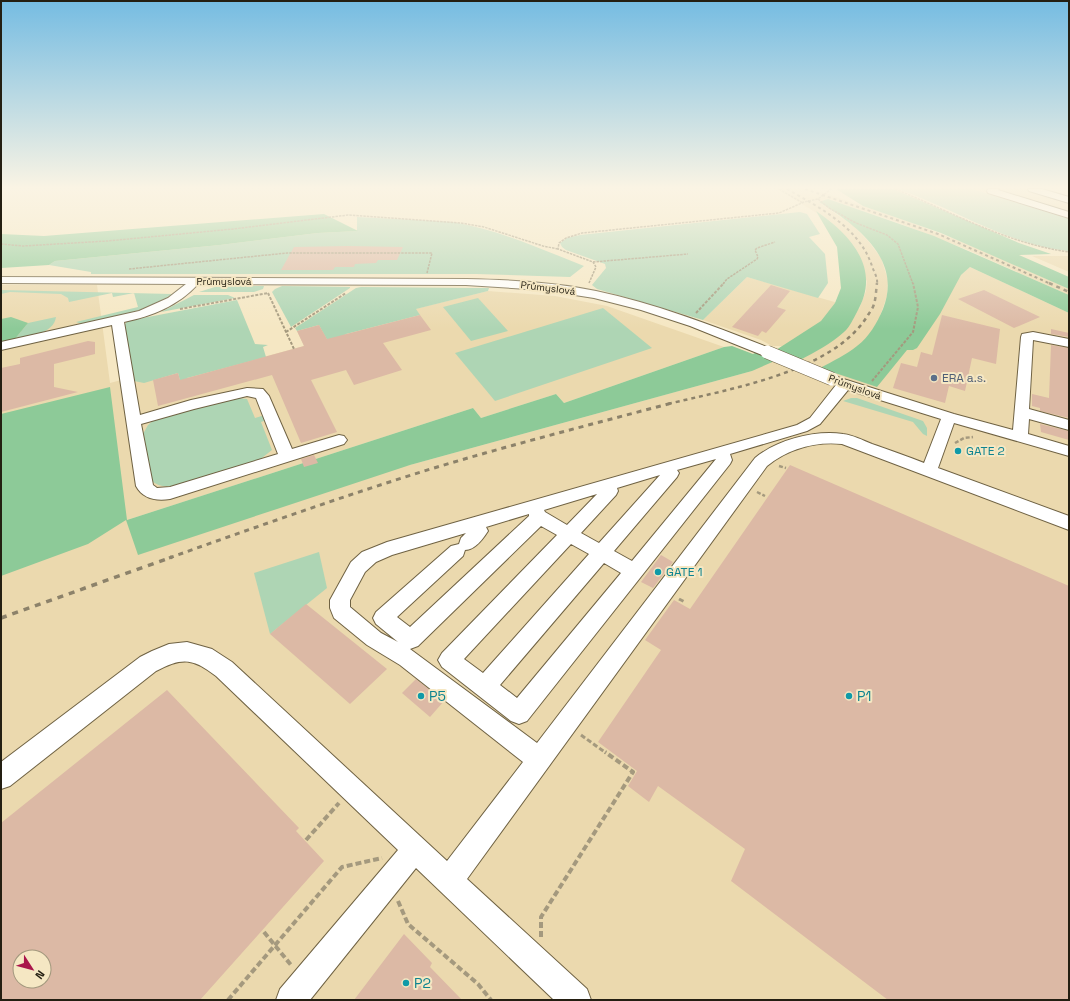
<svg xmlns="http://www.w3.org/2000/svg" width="1070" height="1001" viewBox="0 0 1070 1001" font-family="'Space Grotesk',sans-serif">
<rect width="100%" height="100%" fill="#f5e7c3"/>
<g fill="#ebd9ae" fill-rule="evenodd">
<path d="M777,189h36l91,31 72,27 93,42v6l-101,-45 -69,-27 -71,-24 -8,4 34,23 15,16 12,16 7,22 -1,16 -7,20 81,-41 9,-8 99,46v687h-1068v-715h96l13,98 30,-8 13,5 25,-7 5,19 3,-14 118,-32 -7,-15 22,-6 27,9 73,-19 -4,-6 73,-18 67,5 52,10 117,41 -160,56 -8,-9 -75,24 -8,-10 -346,112 283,-55 342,-94 30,-25h-10l-11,-6 -58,-20 44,-43 112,32 7,-18 1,-10 -37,-60zM20,957h24v24h-24z"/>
<polygon points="972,189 1041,189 1069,198 1069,219"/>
<polygon points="1032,256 1069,256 1069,272"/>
</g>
<g fill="#aed5b4">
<path d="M898,189h74l97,30v32c-61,-6 -114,-42 -171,-62z"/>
<polygon points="800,212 807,214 820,234 809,237 825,254 828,283 818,298 747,277 703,320 597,289 592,285 606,268 605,264 566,250 562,247 560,243 567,238 580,235"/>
<path d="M357,217l96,5c46,8 88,27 131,44l-14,11 -94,-3h-385v-2l-42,-7 6,-4 165,-16 98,-12 39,-2z"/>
<polygon points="218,286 264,286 263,289 254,292 199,292"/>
<polygon points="282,286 350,287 350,288 291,327 272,292 275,289"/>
<polygon points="361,287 475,288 489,288 488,291 416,309 420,315 346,334 330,345 319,325 297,331 295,328 356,288"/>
<path d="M1,290l171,4c-11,11 -84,35 -96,28l62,-15 -4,-14 -21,4 -1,-4 -43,9 -1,-4 -7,-4 -51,-2 -9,2z"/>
<polygon points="194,295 228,295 235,298 161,312"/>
<polygon points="478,298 508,331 471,341 443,307"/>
<polygon points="237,300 255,344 268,345 263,347 266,357 187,378 190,390 183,392 178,373 144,383 134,381 124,326 127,321"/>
<polygon points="603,308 652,348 495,401 455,353"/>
<path d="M56,317c-2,17 -29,20 -42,23l14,-17z"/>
<path d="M230,397l17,2 8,19 10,-3 2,5 -6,2 11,28 -14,11 -86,25c-8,1 -15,0 -21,-6l-8,-46 5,-9 7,-6z"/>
<polygon points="851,398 857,398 923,421 927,428 927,436 923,434 913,422 843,401"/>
<polygon points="319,552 327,588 270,634 254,573"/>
</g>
<g fill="#8dca98">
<polygon points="836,189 893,189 1019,243 1051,254 1019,255 1069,277 1069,289 941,233 863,206"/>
<path d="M828,199l106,37 135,59v18l-99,-46 -9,8 -21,39 -23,34 -4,2h-6l-30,37 -57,-19c13,-7 26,-13 37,-22 12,-9 20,-23 26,-37 20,-50 -27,-84 -64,-107z"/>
<path d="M816,211c35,24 66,58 41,101 -4,7 -7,15 -13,20 -13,12 -29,20 -44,28l-24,-10 45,-29 14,-18 6,-15 -4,-41z"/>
<polygon points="324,214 358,231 318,233 220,245 55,261 49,265 1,268 1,234 44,236"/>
<polygon points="11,317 28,323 14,340 1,343 1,319"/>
<polygon points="732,346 753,354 757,352 777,360 752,371 410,465 138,555 126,520 88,544 1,576 1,414 110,387 127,520 473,408 481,418 556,394 564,403 724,347"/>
</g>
<g fill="#dcb9a5" fill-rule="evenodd">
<polygon points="348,246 403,247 397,260 378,260 376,263 355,264 354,267 335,267 333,270 281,270 294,247"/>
<polygon points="771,285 790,291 777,307 786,310 766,333 762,331 758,336 732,327"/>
<polygon points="984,290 1040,317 1014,328 958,299"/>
<polygon points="420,315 431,330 383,343 402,370 354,385 346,370 311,380 337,432 301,443 272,375 158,406 153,380 178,373 180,380 304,346 297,331 319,325 327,339"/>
<polygon points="942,315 1000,329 996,364 972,358 965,391 949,386 945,403 893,388 901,363 917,367 921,352 932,355"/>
<polygon points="1051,329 1069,333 1069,337 1051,334"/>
<polygon points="88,341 95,342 95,354 54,364 54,387 78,392 1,412 1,368 20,364 20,358"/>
<polygon points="1051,345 1069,348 1069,418 1040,411 1040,408 1032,406 1032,394 1049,398"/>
<polygon points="1040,424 1069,431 1069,440 1041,432"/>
<polygon points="314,455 318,463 304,467 301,459"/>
<polygon points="790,465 1069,586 1069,1000 888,1000 731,881 745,849 658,786 649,802 628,786 637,771 598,742 661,650 645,640 674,600 690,609"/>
<polygon points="661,555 673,562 653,588 641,582"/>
<polygon points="306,604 387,669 350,704 270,634"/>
<polygon points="416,679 444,701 430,717 402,693"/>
<path d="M167,690l132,138 -3,3 28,30 -124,139h-199v-177zM20,957h24v24h-24z"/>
<polygon points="404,934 432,963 430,967 462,1000 354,1000"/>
</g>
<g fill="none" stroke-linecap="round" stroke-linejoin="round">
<defs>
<g id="minor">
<polygon points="988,189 999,189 998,190 1069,212 1069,218 988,193 987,191"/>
<polygon points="1028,189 1042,189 1069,197 1069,203 1029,191"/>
<path d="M1,277l465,2c44,1 87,3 130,12 61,13 118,35 176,58l2,3 -2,3h-10l-72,-29 -49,-16 -47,-12 -51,-8 -77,-5 -268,-1c-20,22 -46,32 -74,38l16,93 51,-15 56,-12 16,1 6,7 23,53 47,-14 5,1 3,4 -3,4 -174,55c-14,2 -27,0 -34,-13l-24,-161 -111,25v-8l138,-31 29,-13 18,-14 -185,-1zM247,396l9,2 22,56 -108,33 -13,1 -4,-3 -12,-61 53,-15z"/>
<path d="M1033,332l36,7v8l-36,-7 -4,69 40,11v10l-40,-11 -1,15 41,12v10l-115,-33 -16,45 131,48v14l-227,-86c-26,-3 -55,5 -75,22l-300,413 120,110 4,11h-37l-138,-132 -106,132h-34l4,-11 118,-139 -182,-174c-23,-18 -34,-19 -60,-5l-146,115 -9,3v-27l139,-105 12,-6 17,-7 18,-2 25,7 20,13 215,199 76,-99 -123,-97 -33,-20 -33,-27 -4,-10v-8l21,-38 11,-10 25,-10 410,-117 13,-7 26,-33 -7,-2 -2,-3 2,-3 5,-1 120,38 59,16 8,-93 1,-3zM848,390l93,29 -17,44c-17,-7 -35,-13 -52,-19 -10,-4 -19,-9 -29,-10 -29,-4 -66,6 -88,24l-218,285 -127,-94 8,-3 123,-120 16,9 -115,118 -4,7 4,7 69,54 8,3 8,-3 203,-257 2,-4 -2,-6 77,-23 13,-7zM716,459l-84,102 -18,-10 63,-74 2,-4 -2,-3zM660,475l-61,68 -18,-10 35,-38 2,-4 -1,-3zM597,494l-30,31 -22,-13 -1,-2zM529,514v2l-119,111 -13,-10 66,-61 2,-6c10,0 18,-11 23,-19l-2,-4zM466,533l-5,5 -2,6 -8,2 -75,66 -3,6 3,6 22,18 -17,-9 -31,-26v-7l15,-28 11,-10 16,-7zM571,544l18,10 -106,119 -19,-14zM604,563l17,10 -104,125 -17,-13z"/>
</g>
</defs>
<use href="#minor" stroke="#6f6243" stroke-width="2"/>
<g stroke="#a4997e" stroke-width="1.5" stroke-dasharray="2.5 1" stroke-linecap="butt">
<polyline points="779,189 803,203"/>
<path d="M895,189c59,24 110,54 174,63"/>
<polyline points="818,199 829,208 856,223 887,235 898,244 913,284"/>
<polyline points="1,244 23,246 107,241 233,229 348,215 461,223 484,227 543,246 558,249"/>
<polyline points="593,262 688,254"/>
<polyline points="129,269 287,253 432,253 427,273"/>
<polyline points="589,283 596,267 593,262 558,249 559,243 566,238 582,233 779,213 804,202 818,199 831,189"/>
<polyline points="723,284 727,279 757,259 758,257 755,250 757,248 775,242"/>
</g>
<g stroke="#a4997e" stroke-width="2" stroke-dasharray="3 1.5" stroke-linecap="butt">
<polyline points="268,293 294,349"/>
<polyline points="180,309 268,293"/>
<polyline points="696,313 724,283"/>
<polyline points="286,332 346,293"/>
<polyline points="872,381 913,332 918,307 913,283"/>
</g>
<g stroke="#a4997e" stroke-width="2.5" stroke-dasharray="4 2" stroke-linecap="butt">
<polyline points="955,443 964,438 973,437"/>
<polyline points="779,466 786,468"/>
<polyline points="757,492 765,496"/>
</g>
<g stroke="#a4997e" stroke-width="3" stroke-dasharray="5 2.5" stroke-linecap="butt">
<polyline points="679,599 685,602"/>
<polyline points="581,735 606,753"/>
</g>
<g stroke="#a4997e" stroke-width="4" stroke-dasharray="6 3" stroke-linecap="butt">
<polyline points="306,840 339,803"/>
<polyline points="398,901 408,924 478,984 491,1000"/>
<polyline points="264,932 291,965"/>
<polyline points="541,937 541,917 633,772 605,752"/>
<polyline points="228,1000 342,867 382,858"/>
</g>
<use href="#minor" fill="#fff" fill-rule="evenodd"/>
<g stroke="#8c826a" stroke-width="2" stroke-dasharray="3 3" stroke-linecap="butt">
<path d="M787,189c33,19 72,38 85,77 2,6 6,12 5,18"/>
<polyline points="805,189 938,234 1051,284"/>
</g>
<g stroke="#8c826a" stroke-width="2.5" stroke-dasharray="4 4" stroke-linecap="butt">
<polyline points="1049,283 1069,292"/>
<path d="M668,404c61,-15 166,-32 200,-89 2,-3 5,-7 6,-11 2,-6 2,-14 3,-21"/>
</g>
<path stroke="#8c826a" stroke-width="3" stroke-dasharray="5 5" stroke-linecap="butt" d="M169,558c84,-30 169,-60 255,-87 82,-25 165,-46 248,-68"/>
<polyline stroke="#8c826a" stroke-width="3.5" stroke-dasharray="6 6" stroke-linecap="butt" points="1,618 172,557"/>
<defs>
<polyline id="minor-bridge" points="767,352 832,379"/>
</defs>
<use href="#minor-bridge" stroke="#6f6243" stroke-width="14" stroke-linecap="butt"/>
<use href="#minor-bridge" stroke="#fff" stroke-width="13"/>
</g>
<linearGradient id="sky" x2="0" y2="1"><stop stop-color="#75bce2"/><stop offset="0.57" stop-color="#faf4e4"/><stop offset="1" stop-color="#faf4e4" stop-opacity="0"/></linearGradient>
<rect width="1070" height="329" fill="url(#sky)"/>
<circle fill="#5c6f8a" stroke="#f5e7c3" stroke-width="1.5" cx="934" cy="378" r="4"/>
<g fill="#0f9aa8" stroke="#f5e7c3" stroke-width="1.5">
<circle cx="958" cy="451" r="4"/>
<circle cx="658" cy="572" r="4"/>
<circle cx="421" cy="696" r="4"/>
<circle cx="849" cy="696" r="4"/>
<circle cx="406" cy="983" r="4"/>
</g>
<g text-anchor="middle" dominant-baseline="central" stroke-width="4" stroke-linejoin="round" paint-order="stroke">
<g font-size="10" fill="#241f12" stroke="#f5e7c3">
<text x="224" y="281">Průmyslová</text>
<text transform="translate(548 288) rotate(7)">Průmyslová</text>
<text transform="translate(855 387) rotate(20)">Průmyslová</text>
</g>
<g font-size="12" fill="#4e5e75" stroke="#f5e7c3" text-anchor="start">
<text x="942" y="378">ERA a.s.</text>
</g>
<g font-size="12" fill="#0d838f" stroke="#f5e7c3" text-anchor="start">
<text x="966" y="451">GATE 2</text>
<text x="666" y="572">GATE 1</text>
</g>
<g font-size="14" fill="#0d838f" stroke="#f5e7c3" text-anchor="start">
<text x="429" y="696">P5</text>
<text x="857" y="696">P1</text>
<text x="414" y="983">P2</text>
</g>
</g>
<rect width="1070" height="1001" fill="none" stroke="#241f12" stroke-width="4"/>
<g transform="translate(32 969) rotate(126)"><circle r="19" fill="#f5e7c3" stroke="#a1977c"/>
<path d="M0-3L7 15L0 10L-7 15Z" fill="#a9154a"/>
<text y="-6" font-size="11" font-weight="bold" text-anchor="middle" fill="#241f12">N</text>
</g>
</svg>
